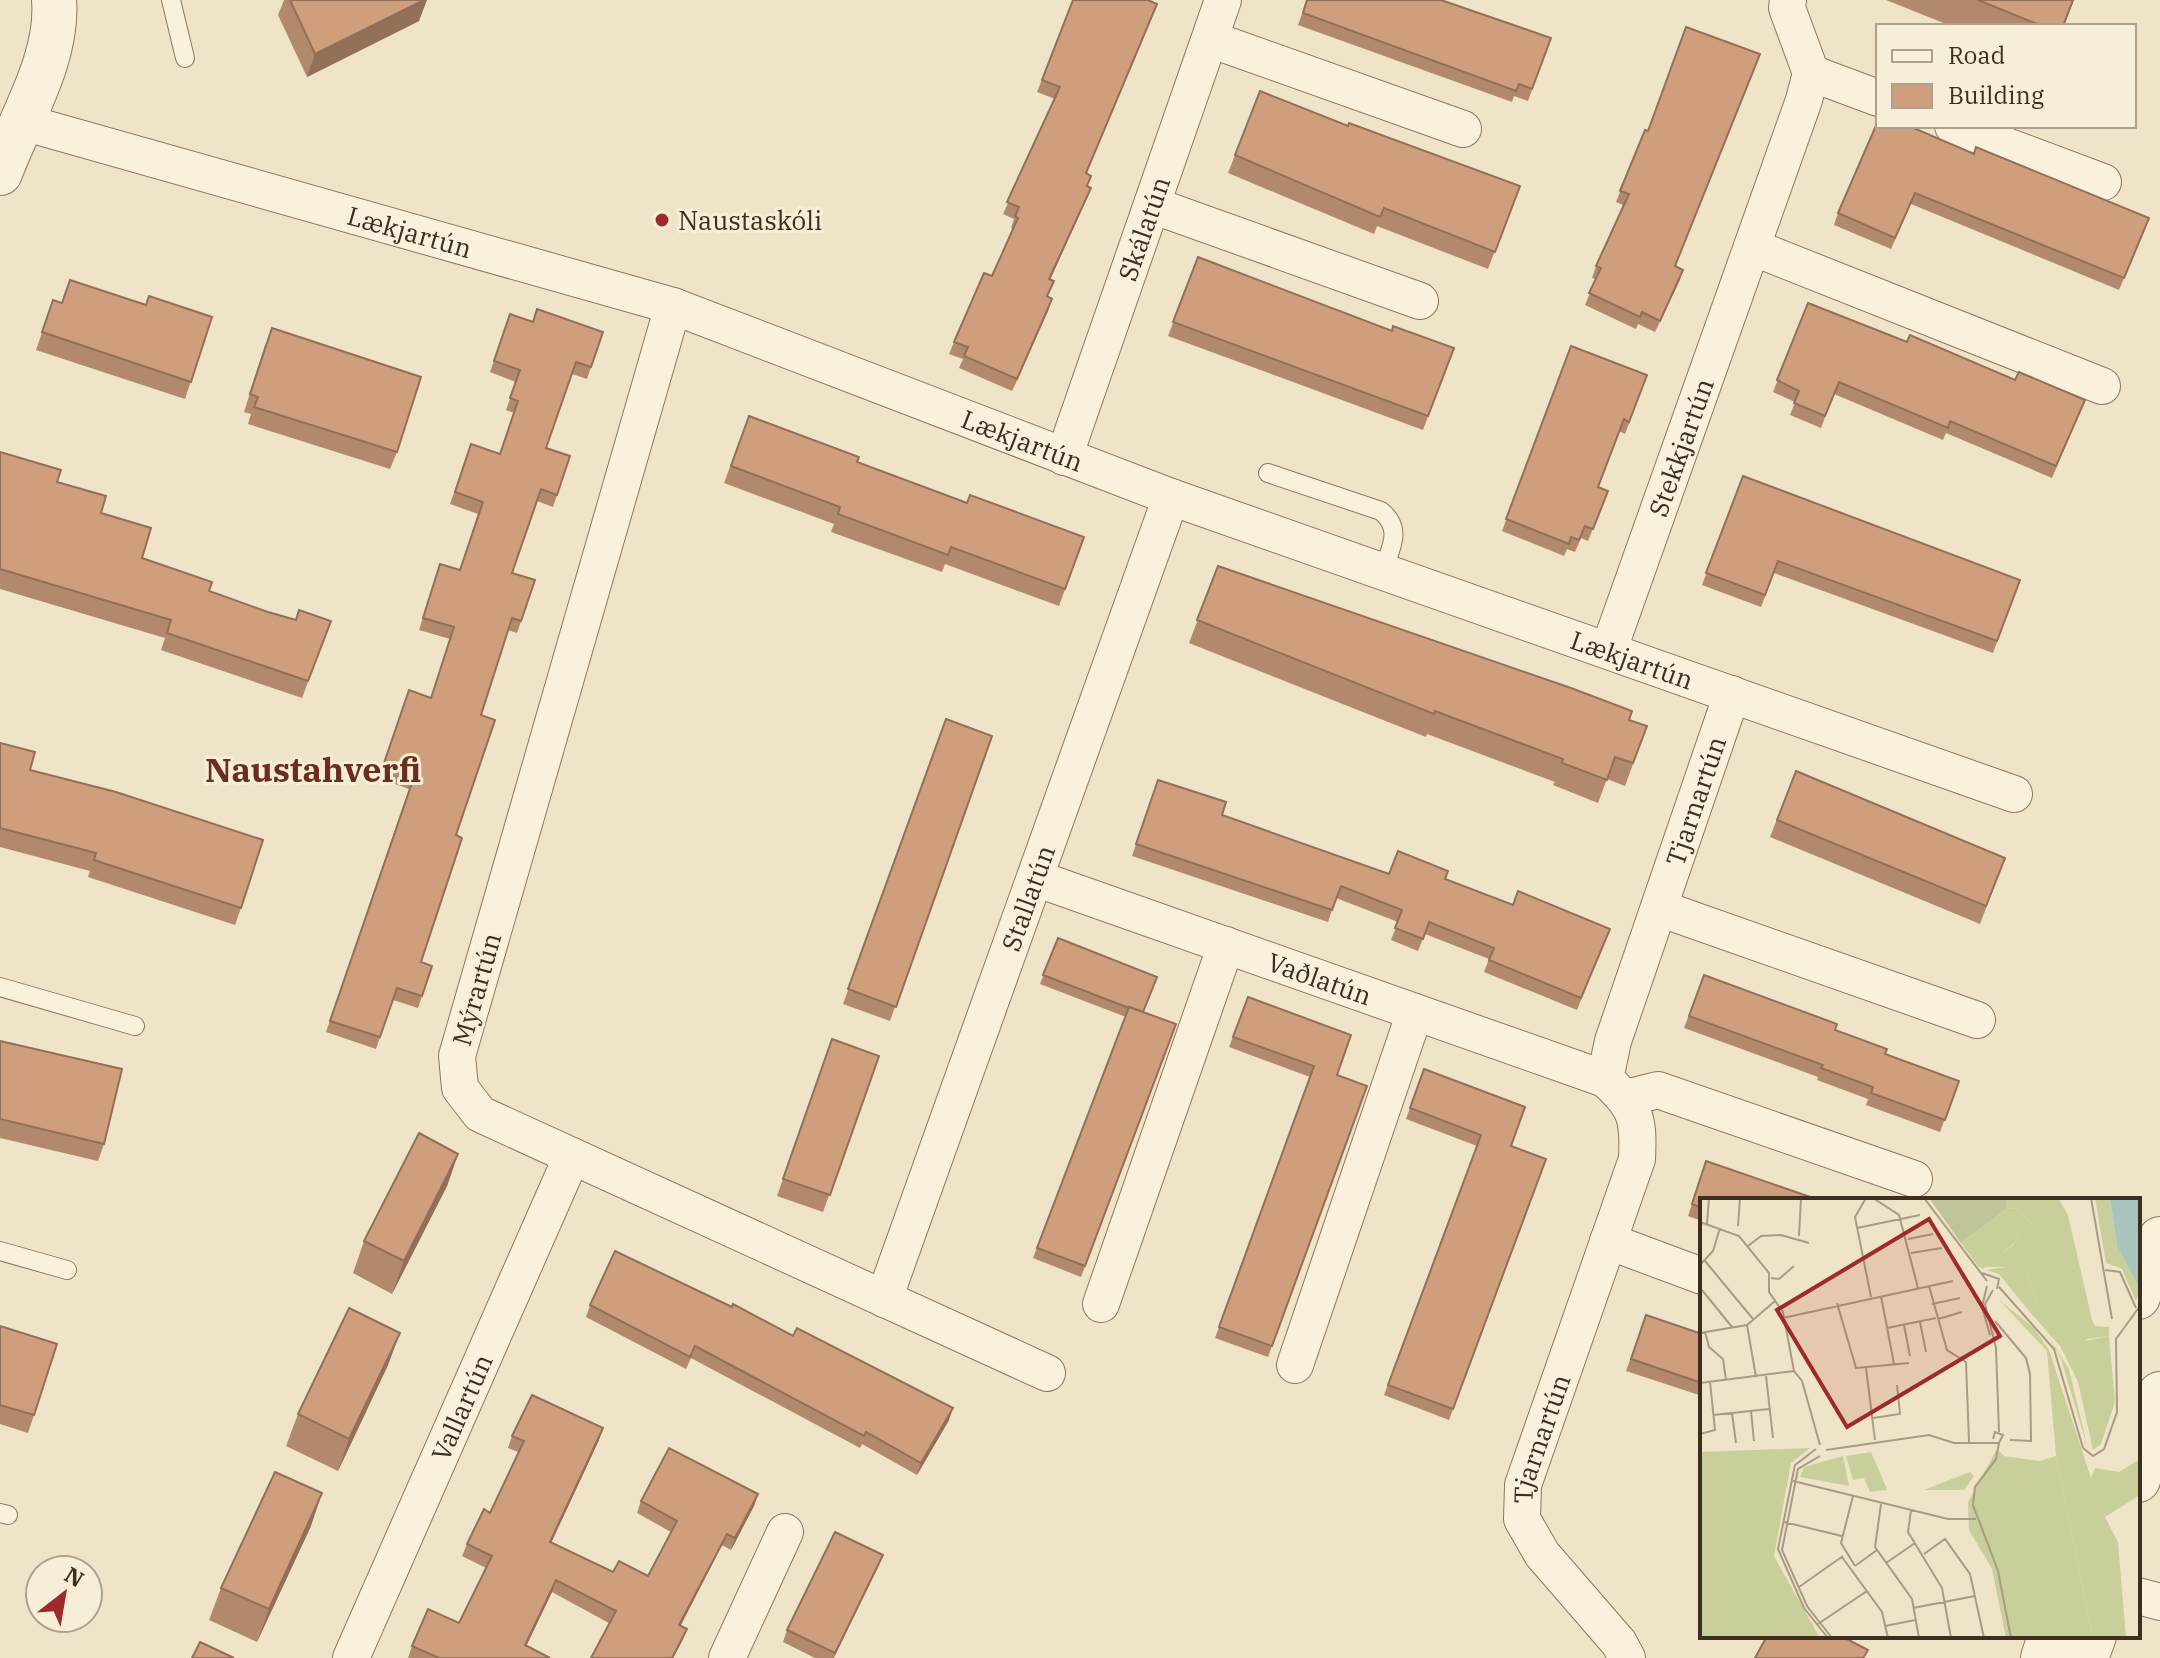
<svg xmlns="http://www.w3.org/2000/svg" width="2160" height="1658" viewBox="0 0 2160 1658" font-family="'IBM Plex Serif',serif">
<rect width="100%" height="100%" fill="#f0e4c8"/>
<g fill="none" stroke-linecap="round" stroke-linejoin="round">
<defs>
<g id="service">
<polyline points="171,0 185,58"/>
<path d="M1268,473l113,38c22,18 10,36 2,60"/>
<polyline points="0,987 135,1026"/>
<polyline points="0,1251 67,1270"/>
<polyline points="0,1513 8,1515"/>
</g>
<g id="minor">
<polyline points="1210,39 1463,129"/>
<polyline points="1811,73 1878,98"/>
<path id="s1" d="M19,121l654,185 498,191 843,297"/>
<polyline points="1953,126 2103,182"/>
<polyline points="1152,205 1420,301"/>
<polyline points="1752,247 2102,386"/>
<polyline points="673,306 457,1056 460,1088 480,1114 1047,1373"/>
<path id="s2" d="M1064,457l159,-457"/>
<path id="s3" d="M1609,649l195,-549 7,-27 -24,-65 1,-8"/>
<path id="s4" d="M1035,878l570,201"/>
<polyline points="1659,908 1977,1020"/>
<polyline points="1626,1098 1658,1090 1914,1179"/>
<polyline points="1608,1241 1702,1276"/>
<path id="s5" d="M884,1299l287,-802"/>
<polyline points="1101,1304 1226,945"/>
<polyline points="1295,1365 1415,1012"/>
<polyline points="2138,1596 2160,1602"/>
<path id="s6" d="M351,1658l221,-502"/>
<polyline points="727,1658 785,1532"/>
<path id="s7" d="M1627,1658l-8,-15 -77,-89 -20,-35 1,-34 114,-326c2,-41 -1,-52 -32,-80l8,-38 119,-347"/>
</g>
<g id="tertiary">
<path d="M0,173c20,-54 59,-115 54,-173"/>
<polyline points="2138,1297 2152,1251 2160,1239"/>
<polyline points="2138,1480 2160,1394"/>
<polyline points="2043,1658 2050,1636"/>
<polyline points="2086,1658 2094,1636"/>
</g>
</defs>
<use href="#service" stroke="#8d765c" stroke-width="20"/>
<use href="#minor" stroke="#8d765c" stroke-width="38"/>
<use href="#tertiary" stroke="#8d765c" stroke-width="46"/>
<use href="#service" stroke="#faf1dc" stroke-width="18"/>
<use href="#minor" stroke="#faf1dc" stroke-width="36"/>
<use href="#tertiary" stroke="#faf1dc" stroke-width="44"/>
</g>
<g fill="#b2896c">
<polygon points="284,0 424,0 419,21 307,77 278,15"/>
<polygon points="1073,0 1157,4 1086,174 1088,186 1086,200 1050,279 1047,296 1048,311 1012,391 959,368 963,359 949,354 954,342 992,276 1013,229 1011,228 1014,219 1003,214 1055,99 1037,92"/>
<polygon points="1307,0 1551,38 1528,101 1514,96 1512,102 1298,25"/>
<polygon points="1886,0 2074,0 2064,26 1951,26"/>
<polygon points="1348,126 1520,186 1488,269 1377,226 1374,234 1228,173 1235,155"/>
<polygon points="1645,130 1676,267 1683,270 1655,332 1638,324 1636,329 1585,305 1596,279 1592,278 1596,266 1623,205 1616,202"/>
<polygon points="1974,154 2149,218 2119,290 1911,204 1891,249 1834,225 1838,213"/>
<polygon points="1198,257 1392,331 1454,348 1423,430 1168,336"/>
<polygon points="53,300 62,303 145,305 212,317 185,399 36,350"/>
<polygon points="1808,303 1907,342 2015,380 2085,400 2052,478 1946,433 1943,440 1834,394 1821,428 1790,415 1795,402 1773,392"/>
<polygon points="510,314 532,322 603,332 587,379 572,374 546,448 570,456 553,507 537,501 512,573 535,580 517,633 508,630 481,715 456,835 421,962 432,966 418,1008 393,1000 376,1049 326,1032 409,789 379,778 409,690 431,698 450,639 419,630 440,564 460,570 478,514 450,504 471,444 500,454 514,413 506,410 516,382 490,372"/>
<polygon points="265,345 397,452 390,469 248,424 251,414 244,412"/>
<polygon points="1571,346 1647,375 1625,434 1619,431 1598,487 1608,491 1588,541 1581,538 1575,552 1567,549 1564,556 1502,531"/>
<polygon points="749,416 857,462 967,503 1084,537 1059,606 945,564 942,572 831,532 834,524 724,483"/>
<polygon points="0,452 57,482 101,513 142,558 209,591 268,612 296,620 331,621 302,698 161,650 165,638 0,589"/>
<polygon points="1743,476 2020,580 1993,653 1774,573 1761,607 1702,585"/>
<polygon points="1218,566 1647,726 1625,786 1607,779 1598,803 1553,785 1555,782 1427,734 1426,737 1189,643"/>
<polygon points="946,719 992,736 890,1021 843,1004"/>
<polygon points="0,743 30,770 241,908 235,925 88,877 90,871 0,847"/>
<polygon points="1796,771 2005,858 1980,924 1770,837"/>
<polygon points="1158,780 1222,815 1389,874 1445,879 1605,940 1577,1010 1484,972 1489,959 1425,934 1418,951 1391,940 1398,922 1336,898 1328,922 1132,856"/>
<polygon points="1058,938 1143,1012 1176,1024 1081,1277 1033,1258 1126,1017 1040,984"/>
<polygon points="1704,975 1835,1030 1885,1054 1959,1081 1940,1132 1866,1105 1868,1099 1817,1080 1818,1077 1684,1028"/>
<polygon points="1248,997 1337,1075 1367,1086 1268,1357 1215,1338 1310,1077 1229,1047"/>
<polygon points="832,1039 879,1056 823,1212 777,1196"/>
<polygon points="0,1041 104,1144 98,1161 0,1138"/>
<polygon points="1424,1069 1511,1146 1546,1159 1449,1420 1384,1395 1477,1146 1406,1119"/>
<polygon points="458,1154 447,1186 392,1294 353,1273 364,1241"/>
<polygon points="1706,1161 1702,1200 1702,1221 1688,1216"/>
<polygon points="590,1305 949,1420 917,1475 862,1444 860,1448 691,1358 686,1369 586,1317"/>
<polygon points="1646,1315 1702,1334 1702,1396 1626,1371"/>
<polygon points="0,1326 34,1415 28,1433 0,1424"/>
<polygon points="388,1365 338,1471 286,1446 298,1414"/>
<polygon points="512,1436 599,1440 551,1542 613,1572 648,1576 671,1532 637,1513 641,1501 758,1494 754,1506 731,1550 722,1545 681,1625 687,1629 682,1641 673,1658 552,1592 526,1646 550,1658 408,1658 412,1646 459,1623 486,1568 462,1556 467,1544 490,1513 518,1452 508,1448"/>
<polygon points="311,1526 257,1642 209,1620 221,1588"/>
<polygon points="878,1567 834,1658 815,1658 783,1642 787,1630"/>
</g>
<g fill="#916f58">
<polygon points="424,0 427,0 419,21 307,77 315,54"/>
<polygon points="1091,188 1086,200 1045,291 1049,279"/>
<polygon points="1683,270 1679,282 1655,332 1660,321"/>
<polygon points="1052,299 1048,311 1012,391 1017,379"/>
<polygon points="458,1154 447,1186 392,1294 404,1261"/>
<polygon points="400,1333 388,1365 338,1471 349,1439"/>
<polygon points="953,1408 949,1420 917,1475 921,1463"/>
<polygon points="603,1428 599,1440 546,1554 550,1542"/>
<polygon points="322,1493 311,1526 257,1642 269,1609"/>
<polygon points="758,1494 754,1506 731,1550 735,1538"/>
<polygon points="727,1534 722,1545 675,1636 679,1625"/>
<polygon points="883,1555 878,1567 833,1658 835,1653"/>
<polygon points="556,1580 552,1592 521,1657 525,1645"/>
<polygon points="687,1629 682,1641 673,1658 671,1658"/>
</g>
<g fill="#cf9f7d" stroke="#916f58" stroke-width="2">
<polygon points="290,0 424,0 315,54"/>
<polygon points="1073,0 1148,0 1157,4 1086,173 1091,176 1087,186 1091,188 1049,279 1054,281 1047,296 1052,299 1017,379 964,356 968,347 954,342 984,273 992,276 1018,218 1015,216 1019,207 1007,202 1060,87 1042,80"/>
<polygon points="1307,0 1441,0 1551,38 1532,89 1519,84 1516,91 1303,13"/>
<polygon points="1978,0 2073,0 2063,26 2042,26"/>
<polygon points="1686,27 1760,54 1675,266 1683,270 1660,321 1642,312 1640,317 1589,293 1601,268 1596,266 1629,194 1620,191 1645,130 1648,131"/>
<polygon points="1260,91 1348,126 1349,123 1520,186 1495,252 1384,208 1380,217 1235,155"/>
<polygon points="1878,121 1878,126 1909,126 1974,154 1976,147 2149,218 2124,278 1915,193 1895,238 1838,213"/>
<polygon points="1198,257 1392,331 1393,326 1454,348 1428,416 1173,322"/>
<polygon points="70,280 146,305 149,296 212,317 191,382 42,332 53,300 62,303"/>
<polygon points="1808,303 1907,342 1910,335 2015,380 2019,372 2085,400 2056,466 1950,421 1948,428 1839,382 1825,416 1794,403 1799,391 1777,380"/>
<polygon points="537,309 603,332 591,367 576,362 546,448 570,456 557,495 541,489 512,573 535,580 521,621 512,618 481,715 495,720 456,835 462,838 421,962 432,966 422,996 397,988 380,1037 330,1021 414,777 383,766 409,690 431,698 454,627 423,618 440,564 460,570 483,502 455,492 471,444 500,454 518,401 510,398 520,370 494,361 510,314 533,322"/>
<polygon points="272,328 421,377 397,452 254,407 258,397 250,394"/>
<polygon points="1571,346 1647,375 1629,422 1624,419 1598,487 1608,491 1593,529 1585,526 1579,540 1571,537 1569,544 1506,519"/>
<polygon points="749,416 859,457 857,462 967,503 970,495 1084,537 1065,589 951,547 948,555 838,514 840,507 731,466"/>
<polygon points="0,452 61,470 57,482 106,496 101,513 151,528 142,558 212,582 209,591 268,612 296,620 299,610 331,621 308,681 167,633 171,620 0,569"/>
<polygon points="1743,476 2020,580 1997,641 1778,561 1765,595 1706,573"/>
<polygon points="1218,566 1571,688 1632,711 1629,720 1647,726 1633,763 1615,757 1607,780 1562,763 1563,759 1435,711 1434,714 1197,620"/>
<polygon points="946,719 992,736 896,1007 848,989"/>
<polygon points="0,743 35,752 30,770 116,792 263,840 241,908 94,860 96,853 0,828"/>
<polygon points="1796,771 2005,858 1986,906 1777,820"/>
<polygon points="1158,780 1226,802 1222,815 1389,874 1398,851 1448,871 1445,879 1513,905 1518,891 1610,929 1581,998 1489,960 1494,948 1429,922 1423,939 1395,928 1402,910 1341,886 1332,910 1136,844"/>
<polygon points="1058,938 1157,977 1143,1012 1129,1007 1129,1008 1043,975"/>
<polygon points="1704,975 1837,1024 1835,1030 1887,1049 1885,1054 1959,1081 1945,1120 1871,1093 1873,1087 1821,1068 1823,1065 1689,1016"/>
<polygon points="1248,997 1351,1035 1337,1075 1367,1086 1272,1346 1219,1327 1314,1066 1233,1037"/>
<polygon points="1129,1007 1176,1024 1085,1266 1037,1248"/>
<polygon points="832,1039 879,1056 830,1195 783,1179"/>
<polygon points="0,1041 122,1069 104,1144 0,1119"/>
<polygon points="1424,1069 1525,1107 1511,1146 1546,1159 1453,1409 1388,1385 1481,1135 1410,1108"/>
<polygon points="419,1133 458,1154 404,1261 364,1241"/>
<polygon points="1706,1161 1819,1200 1702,1200 1702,1208 1692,1204"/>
<polygon points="615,1251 732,1307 733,1304 793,1336 797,1328 953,1408 921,1463 866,1432 864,1436 695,1346 690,1357 590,1305"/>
<polygon points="349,1308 400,1333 349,1439 298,1414"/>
<polygon points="1646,1315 1702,1334 1702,1383 1631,1359"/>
<polygon points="0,1326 57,1344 34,1415 0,1405"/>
<polygon points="532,1395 603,1428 550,1542 613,1572 619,1561 648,1576 677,1521 641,1501 669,1448 758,1494 735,1538 727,1534 679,1625 687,1629 672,1658 591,1658 616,1611 556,1580 525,1645 550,1658 439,1658 412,1646 428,1609 459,1623 492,1556 467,1544 484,1509 490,1513 524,1441 512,1436"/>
<polygon points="275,1472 322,1493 269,1609 221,1588"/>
<polygon points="835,1532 883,1555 835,1653 787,1630"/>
<polygon points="1767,1636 1841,1636 1868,1650 1863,1658 1755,1658"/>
<polygon points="200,1642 234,1658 192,1658"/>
</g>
<circle fill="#9e2a2b" stroke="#f7eed8" stroke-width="3" cx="662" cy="220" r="8"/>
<g text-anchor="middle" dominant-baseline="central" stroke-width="6" stroke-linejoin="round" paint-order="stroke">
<g font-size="26" fill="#3d2e20" stroke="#f7eed8" text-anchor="start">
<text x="678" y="220">Naustaskóli</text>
</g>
<g font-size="26" fill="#3d2e20" stroke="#f7eed8">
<text stroke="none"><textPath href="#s2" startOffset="242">Skálatún</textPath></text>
<text stroke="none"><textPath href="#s1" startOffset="406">Lækjartún</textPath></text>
<text stroke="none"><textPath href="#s1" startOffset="1054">Lækjartún</textPath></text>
<text stroke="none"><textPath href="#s3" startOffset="214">Stekkjartún</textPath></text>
<text stroke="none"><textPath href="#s1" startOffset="1702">Lækjartún</textPath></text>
<text stroke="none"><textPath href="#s7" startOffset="938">Tjarnartún</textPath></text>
<text stroke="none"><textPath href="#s5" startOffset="426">Stallatún</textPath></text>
<text stroke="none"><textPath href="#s4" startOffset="302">Vaðlatún</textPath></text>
<text transform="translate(476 989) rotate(-74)">Mýrartún</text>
<text stroke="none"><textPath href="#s6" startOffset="274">Vallartún</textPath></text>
<text stroke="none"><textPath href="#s7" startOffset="258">Tjarnartún</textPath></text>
</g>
<g font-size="34" font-weight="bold" fill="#6b2e1e" stroke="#f7eed8">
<text x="313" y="769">Naustahverfi</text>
</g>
</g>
<g transform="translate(1700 1198)">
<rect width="440" height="440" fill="#f0e4c8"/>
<path d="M227,0l34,45 45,-34 11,-1 15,16 -10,3 -9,17 -30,25 -5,-3zM395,0h15l7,48 23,43 -4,12 -14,-32 -16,-6zM318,67l7,2 12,37 -8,7 -30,-37 -13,-4zM346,135l23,36 19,80 -27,-90zM409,138l6,66 -14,42 -8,6 -15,-68 -18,-36zM110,250l-19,15 -17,93 46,82h-120v-186zM297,251l7,7 36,5 16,-5 37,182h-87l-14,-69 -23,-39 -1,-28zM171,254l16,37v1l-17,2 -6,-14 -11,2 -7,-24zM143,258l6,30 -49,-9 4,-10z" fill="#c9cf9b"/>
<path d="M307,0h51l10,17 24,105 3,6 14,1v9l-22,3 -17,10 -10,-3 -31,-35 8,-7 -12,-37h-42l30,-22 9,-19 10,-2 -15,-16 -11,1zM299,102l34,27 16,23 42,128 4,-10 24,4 21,-13v36l-35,22 13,25 8,96h-33l-37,-182 -9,-105zM270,274l4,4 -10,14h-40z" fill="#c9cf9b"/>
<path d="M229,0h78l-1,11 -45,34z" fill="#bfc49a"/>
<path d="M410,0h30v91l-23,-43z" fill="#a9c4bc"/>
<path fill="none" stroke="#a89b85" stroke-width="2" d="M166,0l-11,19 16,80M173,0l26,17 19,73M224,0l63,83M391,0l21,121M0,24l39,14 30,37v19l14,20 11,59 8,10 18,64M7,26l2,-26M38,28l2,-28M157,30l63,-13M99,38l2,-38M208,41l25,-5M48,48l13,-10 20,-1 28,8M211,55l31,-5M5,63l48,58M0,67l13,-14 7,-23M405,72l15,2 16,36M282,75l17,6 -2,10M71,80l8,1 15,-13M229,88l18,64 19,12 3,80M287,88l-5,21 8,28M299,89l55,62 29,99 10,8 11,-7 13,-37 -1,-73 24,-33M2,92l30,37M293,92l-8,14 11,44 3,84M181,98l13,68M137,105l19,65 53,-5M232,106l28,-6M83,120l170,-37M238,121l24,-7M295,123l31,37 4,16 1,67 -21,-1M220,124l6,30M47,127l9,52M204,127l6,31M187,130l49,-10M5,134l4,15 14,12 3,21M0,135l47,-8 28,-24M166,170l9,72M66,178l7,62M0,185l94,-12M51,213l3,30M32,215l4,30M13,217l56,-6M173,220l27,-4 -3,-29M0,236l15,-4 -5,-48M299,245l-3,16 -21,28 -2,18 25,66 13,67M116,251l-21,16 -17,84 26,59 24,30M126,252l103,-15 25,8h45l4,-8 -8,-3 -2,7M120,258l-22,13 -16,81 25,56 25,32M93,283l155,38h28M153,298l-12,47 14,23M181,306l-6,43 37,52 7,39M211,312l-3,22 34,56 9,50M84,324l58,14M224,356l21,-15 25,35 14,64M142,359l40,55 6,26M186,365l29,-20M155,368l22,-16M99,389l44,-31M213,410l62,-12M118,426l49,-33M185,428l30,-6"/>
<path fill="#9e2a2b" fill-opacity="0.15" stroke="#9e2a2b" stroke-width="4" d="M229,21l71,117 -153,91 -70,-117z"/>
<rect width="440" height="440" fill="none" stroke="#3d2e20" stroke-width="4"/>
</g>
<rect x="1876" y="24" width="260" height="104" fill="#f7eed8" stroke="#ada18e" stroke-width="2"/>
<rect x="1892" y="50" width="40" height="12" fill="#faf1dc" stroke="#ada18e" stroke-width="2"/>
<text x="1948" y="64" font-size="24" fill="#3d2e20">Road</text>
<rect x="1892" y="84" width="40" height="24" fill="#cf9f7d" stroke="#ada18e" stroke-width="2"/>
<text x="1948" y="104" font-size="24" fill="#3d2e20">Building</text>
<g transform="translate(64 1594) rotate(31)"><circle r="38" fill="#f7eed8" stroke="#ada18e" stroke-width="2"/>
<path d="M0-6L14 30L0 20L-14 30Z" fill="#9e2a2b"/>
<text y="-12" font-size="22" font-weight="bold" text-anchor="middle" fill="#3d2e20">N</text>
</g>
</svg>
